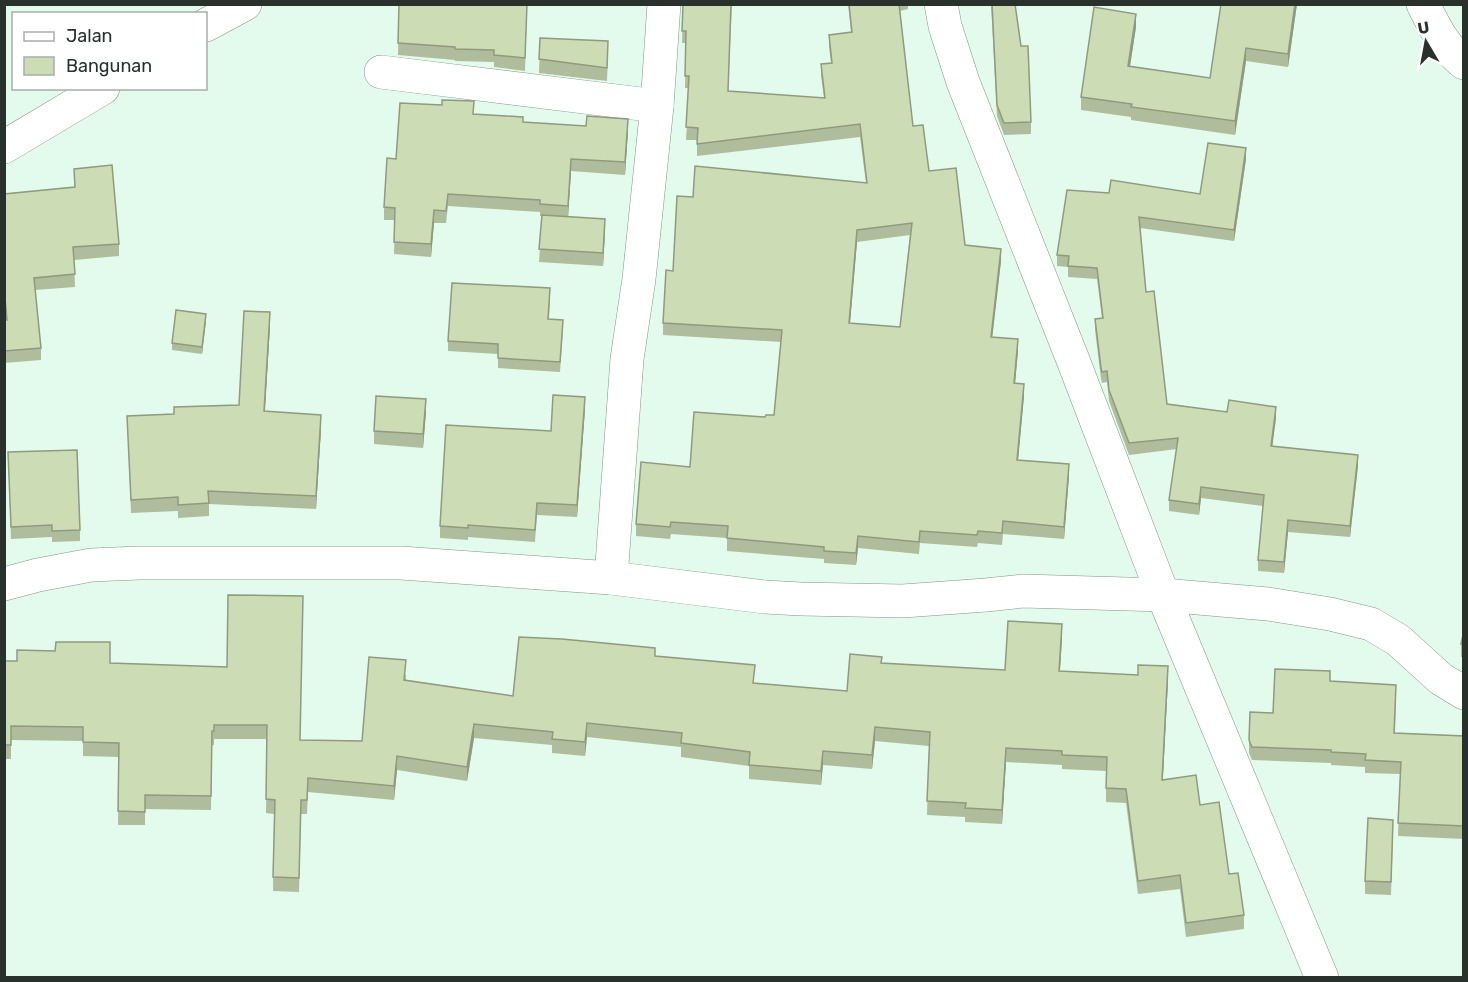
<svg xmlns="http://www.w3.org/2000/svg" width="1468" height="982" viewBox="0 0 1468 982" font-family="Rubik,sans-serif">
<rect width="100%" height="100%" fill="#e3fbec"/>
<g fill="none" stroke-linecap="round" stroke-linejoin="round">
<defs>
<g id="minor">
<polyline points="941,4 945,26 963,82 1073,360 1163,595 1322,978"/>
<path d="M1423,4c11,22 21,43 41,59"/>
<polyline points="206,25 245,4"/>
<polyline points="381,72 657,106"/>
<polyline points="4,147 103,88"/>
<polyline points="611,578 627,359 639,279 657,106 664,4"/>
<polyline points="4,584 38,575 91,565 139,563 401,563 611,578 765,597 801,599 903,601 986,595 1023,591 1163,595 1268,604 1330,614 1371,624 1398,640 1441,679 1464,693"/>
</g>
</defs>
<use href="#minor" stroke="#809689" stroke-width="34"/>
<use href="#minor" stroke="#fff" stroke-width="33"/>
</g>
<g fill="#afbd9c" fill-rule="evenodd">
<polygon points="399,4 527,4 525,71 494,67 494,62 455,61 455,60 398,55"/>
<path d="M683,4h49l-4,87 96,7 -3,-22v-12l10,-1 -2,-16v-12l22,-3 -3,-28h60v5l-8,2 13,115 16,45 36,74 36,16 -9,76 26,14 -3,32 9,13 -6,64 51,16 -5,63 -61,-5 -1,11 -24,-2 -1,4 -57,-4 -1,11 -61,-6 -2,17 -32,-2v-4l-97,-8v-13l-56,-4 -1,5 -34,-3v-12l54,-57 75,-50 9,-2 7,-73 -118,-7v-12l10,-52 20,-74 173,-14 -6,-46 -163,19v-16h-11l3,-52h-4l1,-45h-4zM910,235l-10,92 -50,-4 7,-81z"/>
<polygon points="991,4 1015,4 1031,122 1031,134 1004,135 997,116"/>
<polygon points="1260,4 1297,4 1288,67 1246,61 1235,135 1131,120 1131,117 1081,110 1081,97 1136,27 1130,66 1210,78"/>
<polygon points="540,38 608,54 607,81 539,73"/>
<polygon points="442,105 474,114 523,122 628,131 625,175 571,171 568,217 605,232 603,266 539,262 542,216 540,216 540,212 448,206 446,223 434,223 431,257 394,254 395,220 384,220 384,207 396,159"/>
<polygon points="1246,159 1234,241 1140,228 1146,292 1167,404 1276,418 1272,446 1358,466 1350,537 1288,532 1284,573 1258,571 1258,560 1263,506 1201,498 1199,515 1169,511 1169,500 1177,449 1129,455 1109,401 1107,382 1102,383 1101,379 1095,330 1095,319 1102,318 1097,279 1068,277 1068,267 1057,266 1057,255 1109,193 1200,194"/>
<polygon points="74,169 119,244 119,256 74,260 75,287 35,290 41,348 41,360 4,363 4,320 6,320 4,299 4,194 74,187"/>
<polygon points="550,298 549,319 563,330 560,372 498,368 498,354 448,351 448,341"/>
<polygon points="206,321 202,354 172,350 172,343"/>
<polygon points="270,326 265,411 321,429 316,509 209,504 209,516 178,518 178,511 131,513 127,416 174,414 239,405"/>
<polygon points="585,409 577,517 537,515 535,542 468,537 468,540 440,538 440,526 551,431"/>
<polygon points="426,412 423,448 374,444 374,431"/>
<polygon points="8,452 80,530 80,541 52,542 52,537 11,539"/>
<polygon points="1464,630 1464,671 1462,670 1462,657 1461,657 1461,644"/>
<polygon points="1062,638 1060,671 1168,680 1163,779 1200,805 1229,874 1244,915 1244,929 1186,937 1180,889 1138,894 1126,803 1106,802 1106,771 1062,769 1062,765 1006,762 1002,824 965,822 965,817 927,815 929,746 875,741 872,769 823,765 821,785 749,779 749,766 681,757 681,747 587,737 585,756 552,753 552,745 474,738 467,781 397,770 394,800 308,792 307,814 301,814 299,892 273,891 274,814 266,813 267,739 214,739 214,745 212,745 211,810 145,809 145,825 118,825 119,757 83,756 83,741 11,740 11,759 4,759 4,661 227,667 300,740 362,741 406,674 406,680 513,696 655,657 755,683 847,691 882,663 1005,670"/>
<polygon points="1330,681 1396,698 1395,733 1464,736 1464,839 1398,836 1400,774 1365,773 1365,767 1331,765 1331,763 1252,760 1249,753 1249,740 1273,713"/>
<polygon points="1393,833 1391,895 1365,894 1365,881"/>
</g>
<g fill="#8f9a7f">
<polygon points="1295,4 1297,4 1288,67 1288,54"/>
<polygon points="1136,14 1136,27 1128,79 1128,66"/>
<polygon points="1246,48 1246,61 1235,135 1235,121"/>
<polygon points="628,119 628,131 625,175 625,162"/>
<polygon points="1246,148 1246,159 1234,241 1234,230"/>
<polygon points="571,159 571,171 568,218 568,206"/>
<polygon points="434,210 434,223 431,257 431,244"/>
<polygon points="605,219 605,232 603,266 603,253"/>
<polygon points="857,230 857,242 849,335 849,323"/>
<polygon points="1001,249 1001,261 991,349 991,337"/>
<polygon points="270,312 270,326 264,425 264,411"/>
<polygon points="206,314 206,321 202,354 202,347"/>
<polygon points="1018,339 1018,351 1014,395 1014,383"/>
<polygon points="1024,384 1024,396 1017,472 1017,460"/>
<polygon points="585,397 585,409 577,517 577,505"/>
<polygon points="426,399 426,412 423,448 423,434"/>
<polygon points="1276,407 1276,418 1271,457 1271,446"/>
<polygon points="321,415 321,429 316,509 316,496"/>
<polygon points="1358,455 1358,466 1350,537 1350,526"/>
<polygon points="1069,464 1069,476 1064,539 1064,527"/>
<polygon points="1201,487 1201,498 1199,515 1199,504"/>
<polygon points="1288,520 1288,532 1284,573 1284,562"/>
<polygon points="858,536 858,548 856,565 856,553"/>
<polygon points="1062,624 1062,638 1059,685 1059,671"/>
<polygon points="1168,666 1168,680 1162,793 1162,780"/>
<polygon points="587,723 587,737 585,756 585,742"/>
<polygon points="474,724 474,738 467,781 467,767"/>
<polygon points="875,727 875,741 872,769 872,755"/>
<polygon points="1006,748 1006,762 1002,824 1002,810"/>
<polygon points="823,751 823,765 821,785 821,771"/>
<polygon points="397,756 397,770 394,800 394,786"/>
</g>
<g fill="#ccdcb5" stroke="#8f9a7f" stroke-width="1.5" fill-rule="evenodd">
<polygon points="399,4 527,4 525,58 494,55 494,50 455,49 455,47 398,43"/>
<path d="M683,4h48l-3,87 97,7 -4,-34 11,-1 -3,-28 23,-3 -3,-28h50l14,122 10,-1 6,46 27,-3 9,77 36,4 -10,88 27,2 -4,44 10,1 -7,76 52,4 -5,63 -61,-6 -1,12 -24,-2 -1,4 -57,-4 -1,11 -61,-6 -2,17 -32,-2v-4l-97,-9 1,-12 -57,-4 -1,5 -34,-3 5,-62 49,5 4,-55 71,5 1,-2h8l8,-85 -119,-7 3,-53 7,1 4,-75 16,1 2,-31 172,17 -7,-59 -163,20 1,-16 -12,-1 3,-51h-4l1,-45h-4zM912,223l-12,104 -51,-4 8,-93z"/>
<polygon points="992,4 1015,4 1021,46 1028,46 1031,122 1004,123 997,105"/>
<polygon points="1221,4 1295,4 1288,54 1246,48 1235,121 1131,107 1132,104 1081,97 1094,7 1136,14 1128,66 1210,78"/>
<polygon points="540,38 608,41 607,68 539,59"/>
<polygon points="442,100 474,101 473,114 523,117 523,122 586,126 587,116 628,119 625,162 571,159 568,206 540,204 540,200 448,194 446,211 434,210 431,244 394,242 395,208 384,207 387,158 396,159 400,103 442,105"/>
<polygon points="1208,143 1246,148 1234,230 1139,217 1146,292 1154,291 1167,404 1227,412 1229,400 1276,407 1271,446 1358,455 1350,526 1288,520 1284,562 1258,560 1264,495 1201,487 1199,504 1169,500 1178,438 1129,443 1109,390 1107,371 1102,372 1101,368 1095,319 1103,318 1097,268 1068,266 1069,256 1057,255 1067,190 1109,193 1111,180 1200,194"/>
<polygon points="112,165 119,244 73,247 75,274 34,278 41,348 4,351 4,320 7,320 4,287 4,194 75,187 74,169"/>
<polygon points="542,215 605,219 603,253 539,249"/>
<polygon points="452,283 550,288 548,319 563,320 560,362 498,358 498,344 448,341"/>
<polygon points="176,310 206,314 202,347 172,343"/>
<polygon points="244,311 270,312 264,411 321,415 316,496 208,491 209,503 178,505 178,497 131,500 127,416 174,414 174,407 239,405"/>
<polygon points="553,395 585,397 577,505 537,503 535,530 468,525 468,528 440,526 446,425 551,431"/>
<polygon points="376,396 426,399 423,434 374,431"/>
<polygon points="77,450 80,530 52,531 52,525 11,527 8,452"/>
<polygon points="228,595 303,596 300,740 362,741 369,657 406,660 404,680 513,696 519,637 562,639 655,648 655,656 755,665 753,683 847,691 850,654 882,657 881,663 1005,670 1008,621 1062,624 1059,671 1138,675 1138,665 1168,666 1162,780 1196,775 1200,805 1219,802 1229,874 1238,873 1244,915 1186,923 1180,875 1138,881 1126,789 1106,788 1107,757 1062,755 1062,751 1006,748 1002,810 965,808 966,803 927,801 930,732 875,727 872,755 823,751 821,771 749,765 750,752 681,743 682,733 587,723 585,742 552,739 553,732 474,724 467,767 397,756 394,786 308,778 307,800 301,800 299,878 273,877 275,800 266,799 267,725 214,725 214,731 212,731 211,796 145,795 145,812 118,811 119,743 83,742 83,727 11,726 11,745 4,745 4,661 17,661 17,650 55,651 56,642 110,642 110,663 227,667"/>
<polygon points="1464,630 1464,644 1461,644"/>
<polygon points="1275,669 1330,671 1330,681 1396,685 1394,733 1464,736 1464,826 1398,823 1401,762 1365,760 1366,754 1331,752 1331,750 1252,747 1249,740 1250,712 1273,713"/>
<polygon points="1368,818 1393,820 1391,882 1365,881"/>
</g>
<rect width="1468" height="982" fill="none" stroke="#28312c" stroke-width="12"/>
<rect x="12" y="12" width="195" height="78" fill="#ffffff" stroke="#a9adab" stroke-width="1.5"/>
<rect x="24" y="32" width="30" height="9" fill="#ffffff" stroke="#a9adab" stroke-width="1.5"/>
<text x="66" y="42" font-size="18" fill="#28312c">Jalan</text>
<rect x="24" y="57" width="30" height="18" fill="#ccdcb5" stroke="#a9adab" stroke-width="1.5"/>
<text x="66" y="72" font-size="18" fill="#28312c">Bangunan</text>
<g transform="translate(1426 42) rotate(350)" stroke="#ffffff" stroke-width="4.5" paint-order="stroke">
<path d="M0-4.5L10 22L0 15L-10 22Z" fill="#28312c"/>
<text y="-9" font-size="16" font-weight="bold" text-anchor="middle" fill="#28312c">U</text>
</g>
</svg>
